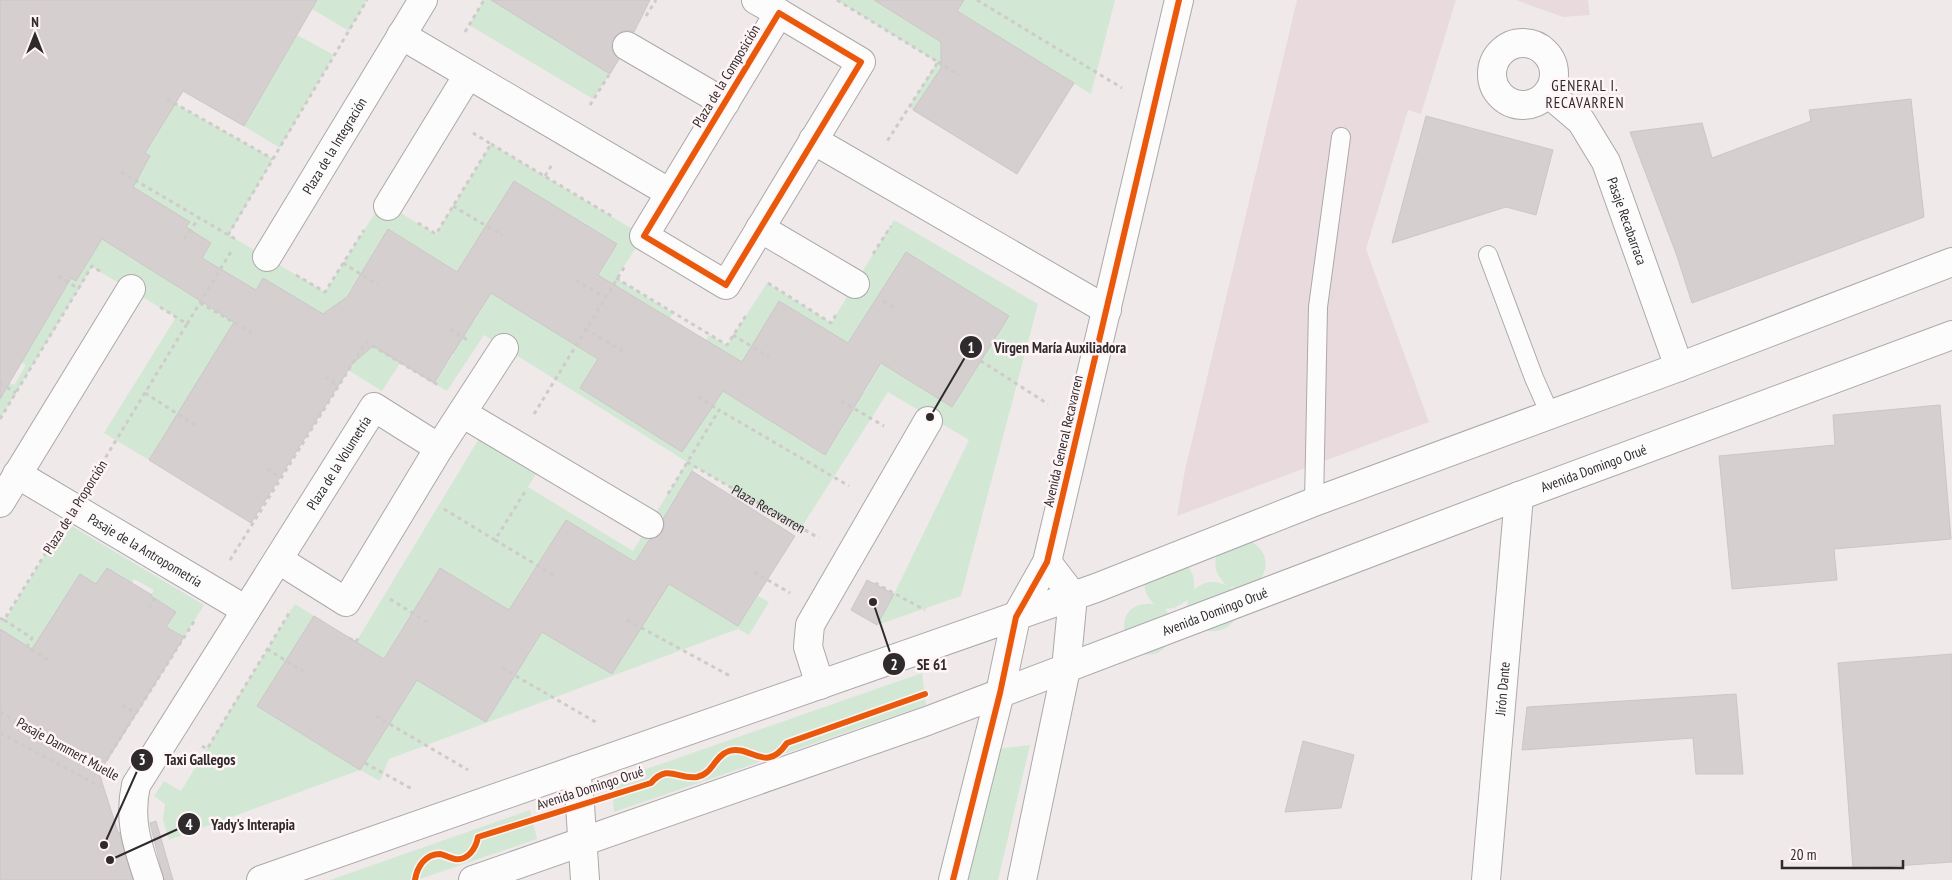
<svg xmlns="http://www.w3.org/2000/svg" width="1952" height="880" viewBox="0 0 1952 880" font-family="'PT Sans Narrow',sans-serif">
<rect width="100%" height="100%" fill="#f0e9ea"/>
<g fill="#e9dadd">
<polygon points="1297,0 1456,0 1421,114 1408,110 1366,249 1429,422 1177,516 1185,470"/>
<polygon points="1516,0 1588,0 1590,15 1563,17"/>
</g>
<g fill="#d2e8d4">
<polygon points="317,0 367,0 349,31 312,9"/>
<polygon points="484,0 512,0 506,9 610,74 593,99 469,25"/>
<polygon points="837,0 874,0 969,59 950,90 933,80 913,110 909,107 937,62"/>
<polygon points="964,0 1115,0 1091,94 957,11"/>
<polygon points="297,35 334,55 280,148 244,126"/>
<polygon points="167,99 273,159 229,235 325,292 382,202 436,234 491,144 644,236 616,278 673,313 670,318 637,298 619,326 648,431 682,451 722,390 825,455 844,425 831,416 851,385 864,393 882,363 952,406 1009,316 906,253 848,343 779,301 762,330 758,373 706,340 709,335 727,345 767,283 831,323 894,220 1038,304 961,596 877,625 894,594 969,440 888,392 801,528 695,467 692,472 672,542 654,531 635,562 566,520 509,610 440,568 423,597 420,639 403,627 384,659 356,642 480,437 537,472 528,487 633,551 687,462 484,335 447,391 434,383 454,354 440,345 460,314 474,322 491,293 585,265 599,274 617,245 514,181 496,210 513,220 494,251 476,241 457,272 388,229 368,300 351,289 332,320 263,278 245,306 186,439 168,428 149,460 104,433 176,317 92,267 0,419 0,377 14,385 26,365 11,357 61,272 76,281 88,261 96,236 131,256 202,258 211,243 194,233 180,237 190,222 170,210 114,205 138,177 150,157 135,148 139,140 150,146 170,112"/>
<polygon points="366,342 400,363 382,391 348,370"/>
<polygon points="65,522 204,605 184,637 166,627 176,612 159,601 145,605 154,590 134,579 125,593 40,675 0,629 0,618 5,620"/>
<path d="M1249,540c32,17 14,55 -19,47l5,6 2,24c-10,14 -21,17 -36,12l-14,-21 1,-8 -14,8 -9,1c6,6 8,20 7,29 -1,5 -8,11 -13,14 -36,17 -54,-54 -5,-48 -8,-8 -11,-16 -9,-28l40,-13c8,8 10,16 9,27 9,-9 20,-10 32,-5 -11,-11 -14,-22 -7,-36z"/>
<polygon points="669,584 738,626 758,596 769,602 749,635 738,629 389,759 380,781 360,770 169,840 163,820 165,804 154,796 164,781 181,791 295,604 314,616 257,706 360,770 417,679 486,722 505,692 492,683 514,654 525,660 543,631 612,674 631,644 618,635 637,604 651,612"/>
<polygon points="922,673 926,705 614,812 612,781"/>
<polygon points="1030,745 998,880 964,880 997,749"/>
<polygon points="530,810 537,839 417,880 330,880"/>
</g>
<g fill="#d5cfd0" stroke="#ccc6c7">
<polygon points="0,0 317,0 244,126 183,91 145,153 150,156 133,187 190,222 186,227 211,243 202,258 256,290 263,278 323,314 347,297 388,229 457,272 514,181 617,244 598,275 742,362 779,301 848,343 906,252 1009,316 952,407 881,363 825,455 723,391 682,452 580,388 598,359 491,293 434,383 373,346 352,364 251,523 149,460 234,322 102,239 76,281 71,278 0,399"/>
<polygon points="491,0 650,0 634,32 628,30 620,32 613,39 611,45 613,53 619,59 610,74"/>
<polygon points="874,0 964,0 957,11 1074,83 1017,174 913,110 941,68 941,42"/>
<polygon points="1911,99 1924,217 1692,303 1677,256 1630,132 1702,123 1712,158 1811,121 1809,110"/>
<polygon points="1426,116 1553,150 1536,215 1506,207 1392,243"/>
<polygon points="1940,405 1951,539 1834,549 1837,580 1732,589 1719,456 1835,445 1833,415"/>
<polygon points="692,471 795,536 738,626 669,584 612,674 542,632 486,722 417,680 360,770 257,706 314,616 384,659 440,568 509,610 566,520 635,562 649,540 656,538 662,532 665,525 663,519"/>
<polygon points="107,568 152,595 151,596 176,612 166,627 184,637 99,773 118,832 119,832 133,880 0,880 0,629 32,649 80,574 96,584"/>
<polygon points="867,580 894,594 877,625 851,610"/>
<polygon points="1952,654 1952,862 1853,869 1838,663"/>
<polygon points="1736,694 1743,774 1696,774 1693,738 1522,750 1527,707"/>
<polygon points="1303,741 1354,755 1341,808 1285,812"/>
<polygon points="156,821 173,880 164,880 150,823"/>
</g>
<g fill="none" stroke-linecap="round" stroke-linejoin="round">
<defs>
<g id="lane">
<polyline points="1488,255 1534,378 1550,414"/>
<polyline points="1314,502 1318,307 1341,137"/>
</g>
<g id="street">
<polyline points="756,0 779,13"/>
<polygon points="779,13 861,62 726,285 644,236"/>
<polyline points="401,35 670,193"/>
<circle cx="1523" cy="74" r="31"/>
<polyline points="627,46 725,103"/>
<path id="s2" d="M1548,93l33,28 25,41 73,205"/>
<polyline points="813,140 1107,310"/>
<polyline points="388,206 468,75"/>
<polyline points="760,228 855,284"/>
<path id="s3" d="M267,257l156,-257"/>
<polyline points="462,413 649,524"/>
<path id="s4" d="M17,474l229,136"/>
<polyline points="0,503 131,289"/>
<polyline points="279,560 346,602 439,448 504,348"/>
<polyline points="1047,562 1073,596"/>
<polyline points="1016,617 1047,562 1179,0"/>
<polyline points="820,685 808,647 810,625 928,421"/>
<polyline points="576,770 580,805 585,880"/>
<path id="s5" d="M149,880c-11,-33 -21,-59 -13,-95l238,-378 65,41"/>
<path id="s6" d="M1486,880l33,-384"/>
</g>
<g id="secondary">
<polyline points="261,880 1096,588 1314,502 1679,367 1952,262"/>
<path id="s7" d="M473,880l454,-159 592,-225 433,-161"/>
<polyline points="953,880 1000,693 1016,617"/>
<polyline points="1022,880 1066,669 1073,596"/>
</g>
</defs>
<use href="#lane" stroke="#ada8a9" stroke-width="20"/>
<use href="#street" stroke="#ada8a9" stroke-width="30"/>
<use href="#secondary" stroke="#ada8a9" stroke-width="30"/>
<g stroke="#cecbcb" stroke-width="3" stroke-dasharray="4 4" stroke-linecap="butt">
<polyline points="837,0 938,62 886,143"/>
<polyline points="977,0 1122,88"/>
<polyline points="646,16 656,0"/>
<polyline points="465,32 484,0"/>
<polyline points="938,62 959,75"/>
<polyline points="167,99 273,159"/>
<polyline points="590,105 609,75"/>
<polyline points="491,144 613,217"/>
<polyline points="121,172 237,240"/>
<polyline points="545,176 553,163"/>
<polyline points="453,206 503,236"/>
<polyline points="418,223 436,234 491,144 473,133"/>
<polyline points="228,235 367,0"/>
<polyline points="184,239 199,218"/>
<polyline points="873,254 891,226"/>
<polyline points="343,263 378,285"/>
<polyline points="296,275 325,292 364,230"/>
<polyline points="58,276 79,289"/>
<polyline points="616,278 727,345 747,314"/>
<polyline points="576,280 604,297"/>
<polyline points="768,283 831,323 837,313"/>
<polyline points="883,301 895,308"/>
<polyline points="200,303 252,333"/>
<polyline points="160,307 187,324 232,250"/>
<polyline points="450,329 469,341"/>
<polyline points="585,329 626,353"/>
<polyline points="733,335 769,357"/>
<polyline points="967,352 1048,404"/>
<polyline points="325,377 338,386"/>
<polyline points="0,383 16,393"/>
<polyline points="145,393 195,425"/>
<polyline points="698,397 719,410"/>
<polyline points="841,401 884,426"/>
<polyline points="534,414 625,266"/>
<polyline points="0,419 92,266 101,272"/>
<path id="s1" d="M687,462l132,76"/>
<polyline points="267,469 280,477"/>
<polyline points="93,478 187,324"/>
<polyline points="668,494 719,410 849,486"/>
<polyline points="444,509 495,540 526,490"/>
<polyline points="495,540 555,576"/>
<polyline points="230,560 366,342 438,385"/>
<polyline points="754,572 790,593"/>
<polyline points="875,583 925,610"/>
<polyline points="390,599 430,624"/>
<polyline points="149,608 155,598"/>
<polyline points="0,618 4,620 55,538"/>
<polyline points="4,620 32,638 27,647 50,661"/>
<polyline points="627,620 732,677"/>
<polyline points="349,638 356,642 360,635"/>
<polyline points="267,649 303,671"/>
<polyline points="502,668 599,724"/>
<polyline points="122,705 136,713"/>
<polyline points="0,712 102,768"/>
<polyline points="376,716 468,770"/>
<polyline points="0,733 101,787"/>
<polyline points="202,746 207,749 291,610"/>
<polyline points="365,763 412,789"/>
<polyline points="102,767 195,620"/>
</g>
<use href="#lane" stroke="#fdfcfc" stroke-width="18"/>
<use href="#street" stroke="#fdfcfc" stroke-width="28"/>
<use href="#secondary" stroke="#fdfcfc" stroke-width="28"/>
<defs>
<g id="cycleway">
<polygon points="779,13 861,62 726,285 644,236"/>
<path d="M415,880c2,-13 10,-26 25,-26 5,1 10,4 15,5 13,2 21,-11 23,-22l173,-54c17,-20 27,-3 46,-6 16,-3 17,-21 32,-26 22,-7 36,24 58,-8l138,-49"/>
<polyline points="953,880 1000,693 1016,617 1047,562 1179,0"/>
</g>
</defs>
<use href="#cycleway" stroke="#fff4f6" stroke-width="9"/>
<use href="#cycleway" stroke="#e8590c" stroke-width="6"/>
</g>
<g text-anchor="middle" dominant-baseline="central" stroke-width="5" stroke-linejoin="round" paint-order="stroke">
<g font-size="14" fill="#2f2a2b" stroke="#fff4f6">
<text transform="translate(726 76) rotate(-59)">Plaza de la Composición</text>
<text stroke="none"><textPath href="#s3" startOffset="130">Plaza de la Integración</textPath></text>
<text stroke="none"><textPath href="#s2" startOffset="154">Pasaje Recabarraca</textPath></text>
<text transform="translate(1063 441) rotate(-77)">Avenida General Recavarren</text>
<text stroke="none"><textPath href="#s5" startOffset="478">Plaza de la Volumetría</textPath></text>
<text stroke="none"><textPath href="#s7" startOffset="1194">Avenida Domingo Orué</textPath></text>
<text transform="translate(75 507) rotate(-58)">Plaza de la Proporción</text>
<text stroke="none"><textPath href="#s1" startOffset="94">Plaza Recavarren</textPath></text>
<text stroke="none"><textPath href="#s4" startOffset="149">Pasaje de la Antropometría</textPath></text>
<text stroke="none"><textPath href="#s7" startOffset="789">Avenida Domingo Orué</textPath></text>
<text stroke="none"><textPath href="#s6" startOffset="192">Jirón Dante</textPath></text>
<text transform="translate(68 749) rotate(29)">Pasaje Dammert Muelle</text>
<text transform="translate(590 788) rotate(-18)">Avenida Domingo Orué</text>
</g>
<g font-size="15" letter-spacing="1" fill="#2f2a2b" stroke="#fff4f6">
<text x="1585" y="85">GENERAL I.<tspan x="1585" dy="17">RECAVARREN</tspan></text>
</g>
</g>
<path fill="none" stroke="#2f2a2b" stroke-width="2" d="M930 417L971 347M873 602L894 664M104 845L142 760M110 860L189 824"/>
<g fill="#2f2a2b" stroke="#fff4f6" stroke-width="2">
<circle cx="930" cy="417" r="5"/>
<circle cx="873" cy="602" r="5"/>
<circle cx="104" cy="845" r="5"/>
<circle cx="110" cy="860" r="5"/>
<circle cx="971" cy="347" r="12"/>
<circle cx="894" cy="664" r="12"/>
<circle cx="142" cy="760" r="12"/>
<circle cx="189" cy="824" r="12"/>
</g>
<g font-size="15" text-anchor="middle" font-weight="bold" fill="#fff">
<text x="971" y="353">1</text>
<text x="894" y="670">2</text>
<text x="142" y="765">3</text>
<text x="189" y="830">4</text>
</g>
<g font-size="15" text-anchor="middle" font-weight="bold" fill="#2f2a2b" stroke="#fff4f6" stroke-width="5" stroke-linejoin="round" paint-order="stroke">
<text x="1060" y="353">Virgen María Auxiliadora</text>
<text x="932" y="670">SE 61</text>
<text x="200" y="765">Taxi Gallegos</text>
<text x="253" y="830">Yady's Interapia</text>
</g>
<g transform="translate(35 35)" stroke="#fff4f6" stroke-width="4" paint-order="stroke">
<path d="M0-4L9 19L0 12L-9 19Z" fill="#2f2a2b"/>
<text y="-8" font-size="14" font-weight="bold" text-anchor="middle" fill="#2f2a2b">N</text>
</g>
<path d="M1782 860v8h121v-8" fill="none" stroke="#2f2a2b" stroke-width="2.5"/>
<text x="1790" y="860" font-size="15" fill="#2f2a2b" stroke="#fff4f6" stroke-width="4" paint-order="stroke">20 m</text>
</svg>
